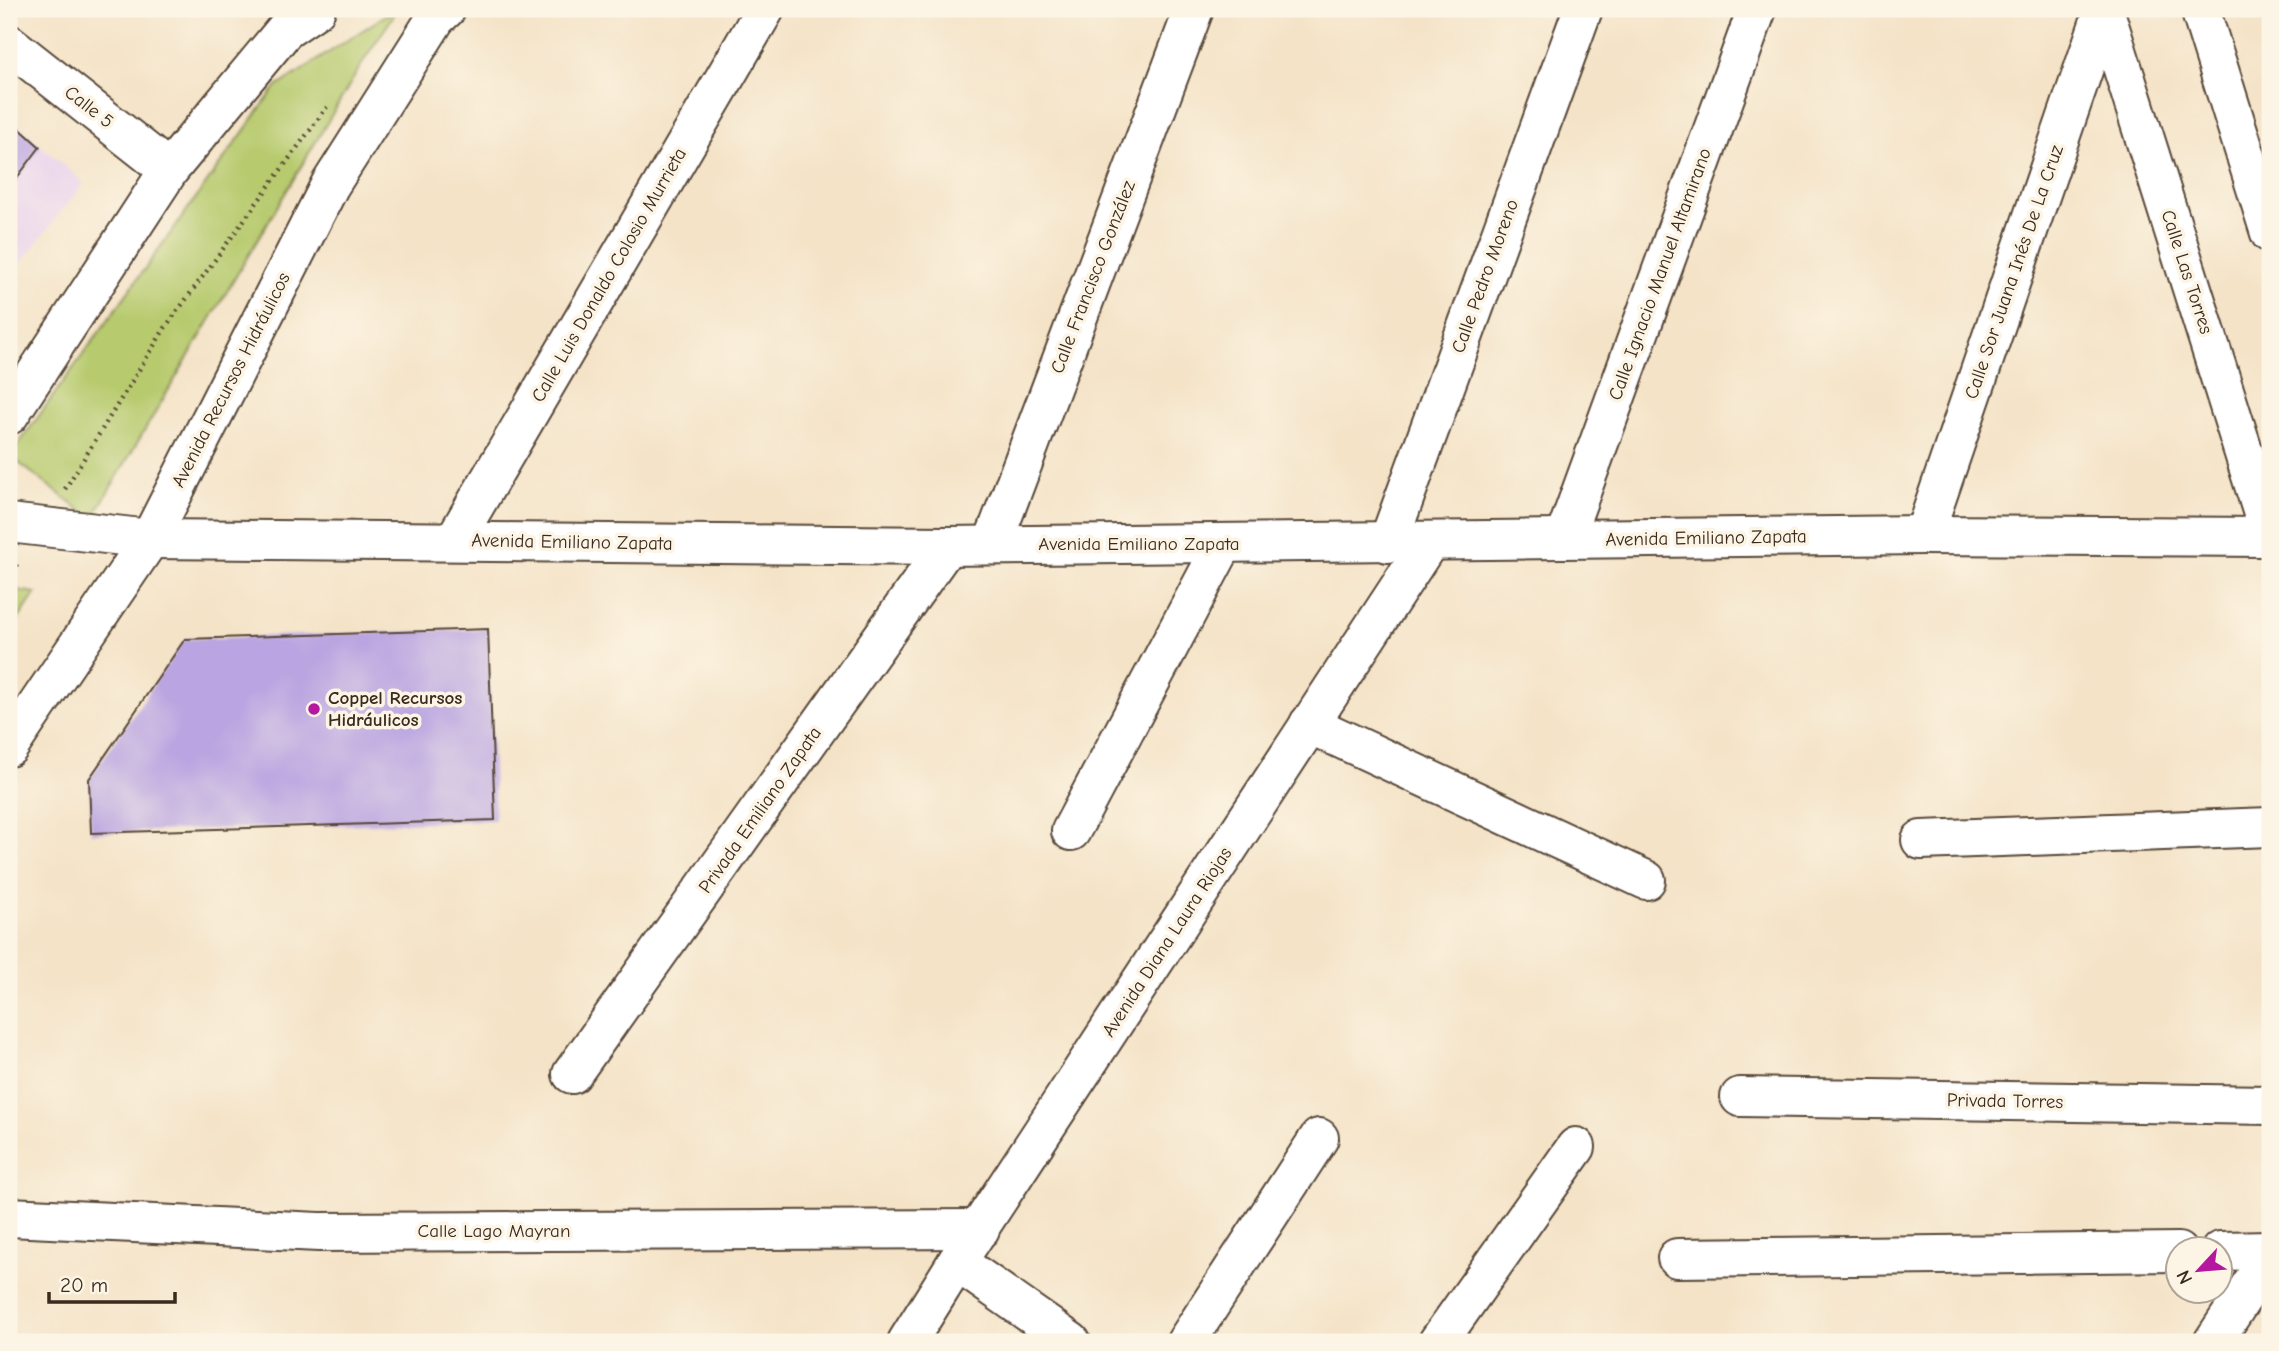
<svg xmlns="http://www.w3.org/2000/svg" width="2279" height="1351" viewBox="0 0 2279 1351" font-family="'Comic Neue',sans-serif">
<rect width="100%" height="100%" fill="#fcf5e5"/>
<filter id="ink" filterUnits="userSpaceOnUse"><feTurbulence type="fractalNoise" baseFrequency=".0143" numOctaves="2"/><feDisplacementMap in="SourceGraphic" scale="14" xChannelSelector="R" yChannelSelector="G"/><feConvolveMatrix kernelMatrix="1 2 1 2 8 2 1 2 1" color-interpolation-filters="sRGB"/></filter>
<filter id="wash" filterUnits="userSpaceOnUse"><feTurbulence type="fractalNoise" baseFrequency=".00686" numOctaves="4" result="noise"/><feDisplacementMap in="SourceGraphic" scale="28" xChannelSelector="R" yChannelSelector="G"/><feGaussianBlur stdDeviation="1.57" result="paint"/><feColorMatrix in="noise" values="0 0 0 0 0 0 0 0 0 0 0 0 0 0 0 0 0 1.4 0 .05"/><feComposite in="paint" operator="in"/></filter>
<g filter="url(#wash)">
<rect width="100%" height="100%" fill="#f4e3c7"/>
<polygon fill="#e8d2ee" points="9,118 84,183 9,278"/>
<g fill="#b7ca6e" stroke="#797a46" stroke-width="2">
<polygon points="395,9 398,9 366,57 92,519 10,456 275,88"/>
<polygon points="9,589 36,593 9,633"/>
</g>
<g id="blocks">
<g fill="#baa4e1">
<polygon points="9,119 40,147 13,183 9,180"/>
<polygon points="488,629 495,820 91,833 89,779 185,639"/>
</g>
</g>
</g>
<g filter="url(#ink)">
<use href="#blocks" fill-opacity="0" stroke="#574637" stroke-width="2"/>
<g fill="none" stroke-linecap="round" stroke-linejoin="round">
<defs>
<g id="minor">
<polyline points="9,44 169,170"/>
<polyline points="9,415 169,170 285,30 316,9"/>
<polyline points="1924,535 2104,9"/>
<polyline points="1564,539 1757,9"/>
<polyline points="454,541 765,9"/>
<polyline points="1388,543 1583,9"/>
<polyline points="992,545 1194,9"/>
<polyline points="1309,724 1646,880"/>
<polyline points="9,747 150,539 330,185 436,18 446,9"/>
<polyline points="1071,831 1224,543"/>
<polyline points="1921,840 2270,827"/>
<polyline points="572,1074 947,546"/>
<polyline points="1740,1097 2270,1105"/>
<polyline points="9,1217 319,1232 980,1229"/>
<polyline points="2220,1251 2270,1250"/>
<polyline points="1677,1258 2178,1252"/>
<polyline points="957,1262 1071,1342"/>
<polyline points="907,1342 957,1262 1429,542"/>
<polyline points="1186,1342 1319,1138"/>
<polyline points="1438,1342 1576,1147"/>
<polyline points="2213,1342 2270,1256"/>
</g>
<g id="major">
<polyline points="2104,9 2270,536"/>
<polyline points="2200,9 2270,233"/>
<polyline points="9,523 150,539 947,546 1924,535 2270,537"/>
</g>
</defs>
<use href="#minor" stroke="#574637" stroke-width="42"/>
<use href="#major" stroke="#574637" stroke-width="42"/>
<g stroke="#574637" stroke-width="4.5" stroke-dasharray="2 5" stroke-linecap="butt">
<polyline points="65,489 165,328 327,107"/>
<polyline points="9,578 17,564"/>
</g>
<use href="#minor" stroke="#fff" stroke-width="38"/>
<use href="#major" stroke="#fff" stroke-width="38"/>
</g>
</g>
<circle fill="#b5179e" stroke="#fcf5e5" stroke-width="2.5" cx="314" cy="709" r="7"/>
<g text-anchor="middle" dominant-baseline="central" stroke-width="7" stroke-linejoin="round" paint-order="stroke">
<g font-size="19" fill="#3b2a1e" stroke="#fcf5e5">
<text transform="translate(89 107) rotate(38)">Calle 5</text>
<text transform="translate(2014 272) rotate(-71)">Calle Sor Juana Inés De La Cruz</text>
<text transform="translate(2187 272) rotate(72)">Calle Las Torres</text>
<text transform="translate(1660 274) rotate(-70)">Calle Ignacio Manuel Altamirano</text>
<text transform="translate(609 275) rotate(-60)">Calle Luis Donaldo Colosio Murrieta</text>
<text transform="translate(1485 276) rotate(-70)">Calle Pedro Moreno</text>
<text transform="translate(1093 277) rotate(-69)">Calle Francisco González</text>
<text transform="translate(231 380) rotate(-63)">Avenida Recursos Hidráulicos</text>
<text transform="translate(1706 538) rotate(-1)">Avenida Emiliano Zapata</text>
<text transform="translate(572 542) rotate(1)">Avenida Emiliano Zapata</text>
<text x="1139" y="544">Avenida Emiliano Zapata</text>
<text transform="translate(760 810) rotate(-55)">Privada Emiliano Zapata</text>
<text transform="translate(1167 942) rotate(-57)">Avenida Diana Laura Riojas</text>
<text transform="translate(2005 1101) rotate(1)">Privada Torres</text>
<text x="494" y="1231">Calle Lago Mayran</text>
</g>
<g font-size="19" font-weight="bold" fill="#3b2a1e" stroke="#fcf5e5" text-anchor="start">
<text x="328" y="698">Coppel Recursos<tspan x="328" dy="22">Hidráulicos</tspan></text>
</g>
</g>
<rect width="2279" height="1351" fill="none" stroke="#fcf5e5" stroke-width="35"/>
<g transform="translate(2199 1270) rotate(244)"><circle r="33" fill="#fcf5e5" stroke="#afa495" stroke-width="2"/>
<path d="M0-5L12 26L0 18L-12 26Z" fill="#b5179e"/>
<text y="-10" font-size="19" font-weight="bold" text-anchor="middle" fill="#3b2a1e">N</text>
</g>
<path d="M49 1292v10h126v-10" fill="none" stroke="#3b2a1e" stroke-width="3.5"/>
<text x="60" y="1292" font-size="21" fill="#3b2a1e" stroke="#fcf5e5" stroke-width="5" paint-order="stroke">20 m</text>
</svg>
